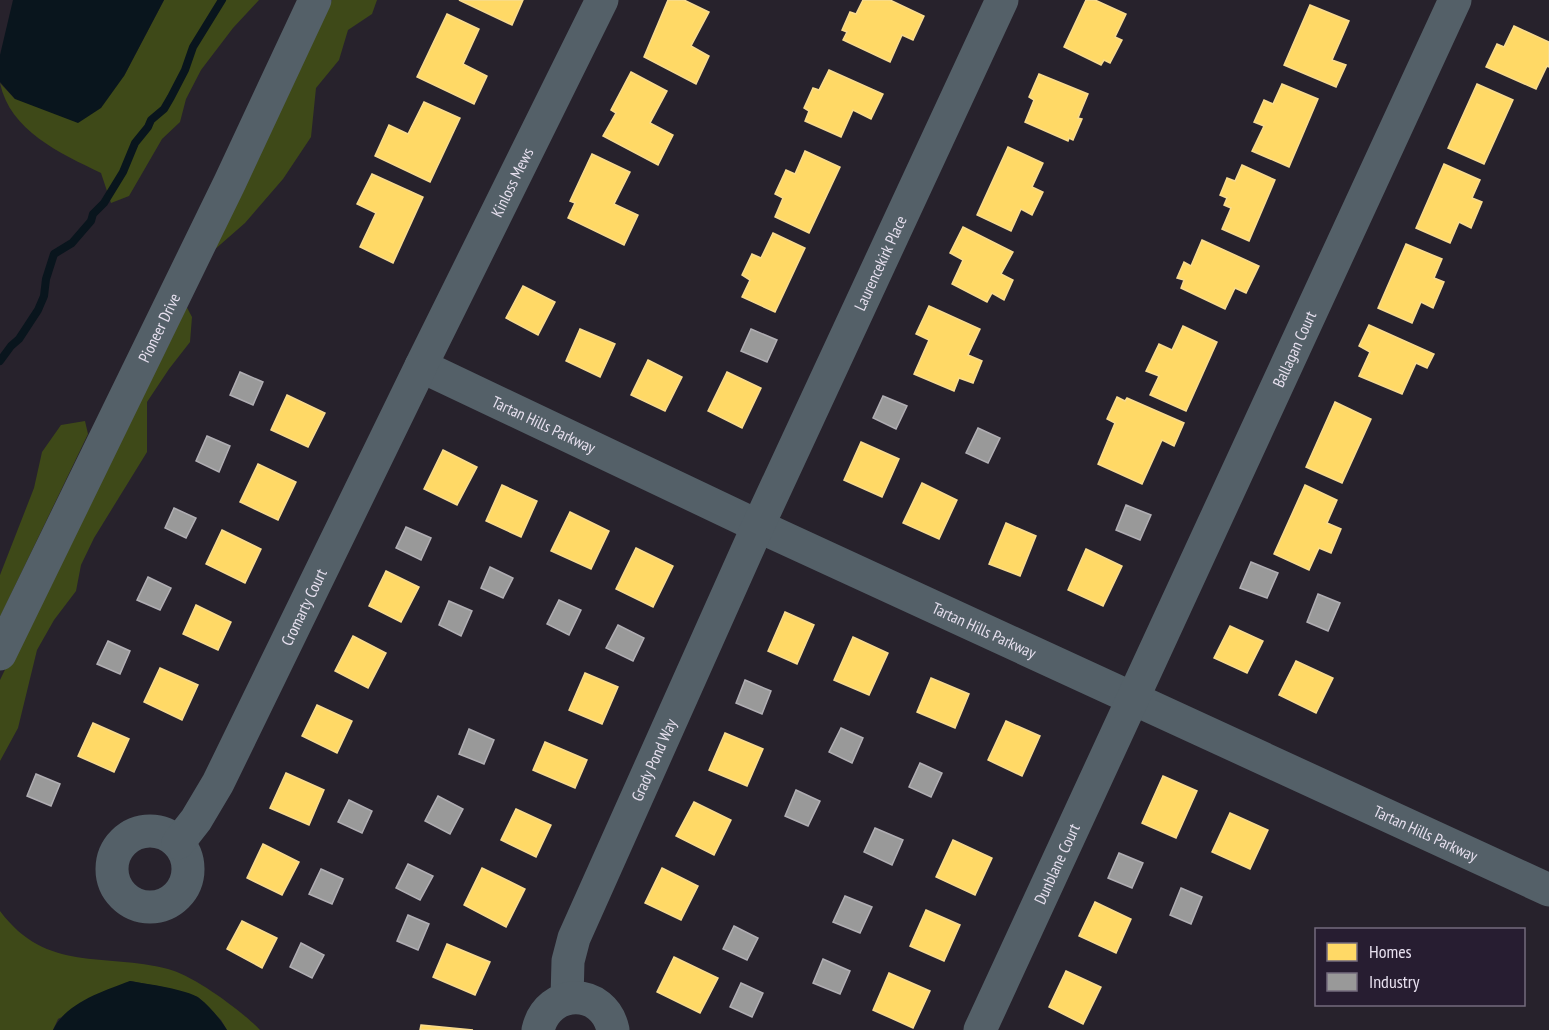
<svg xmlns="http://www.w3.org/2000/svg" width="1549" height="1030" viewBox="0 0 1549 1030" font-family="'PT Sans Narrow',sans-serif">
<rect width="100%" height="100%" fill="#27222c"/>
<g fill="#3e4918">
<path d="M164,0h95l-26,28 -32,42 -15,29 -6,23 -18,17 -33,57 -18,7 -10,-30c-41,-20 -91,-42 -101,-90l15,16 109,-23z"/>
<polygon points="332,0 377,0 372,14 348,30 339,60 316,88 311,137 283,179 245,223 205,258"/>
<polygon points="184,302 192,317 190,342 169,369 147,402 147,452 94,538 81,565 76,591 54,620 37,650 18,728 0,761 0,680"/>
<polygon points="85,421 88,434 0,617 0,575 34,488 42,452 61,425"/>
<path d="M0,911c47,63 104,41 168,58 25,6 74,42 92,61h-33l-6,-10 -23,-23 -35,-10 -33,-6 -72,38 -5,11h-53z"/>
</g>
<g fill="#09151d">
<polygon points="13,0 164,0 124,76 101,108 78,123 15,99 0,82 0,55"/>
<path d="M130,981c17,3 56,8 69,17 11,8 21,21 28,32h-174c13,-27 50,-39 77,-49z"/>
</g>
<g fill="#ffd966" stroke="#f8db8f" stroke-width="1.5">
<polygon points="459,0 523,0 512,25"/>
<polygon points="668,0 684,0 709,12 691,46 709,56 696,84 644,57"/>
<polygon points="863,0 890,0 924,16 913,40 902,35 890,62 843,40 847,32 842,30 850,12 856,14"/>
<polygon points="1086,0 1095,0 1126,14 1115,37 1122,40 1110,63 1104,60 1101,65 1064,47"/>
<polygon points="1310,5 1349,21 1332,60 1346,65 1336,87 1284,65"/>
<polygon points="447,14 479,29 463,64 487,76 474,104 417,77"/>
<polygon points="1514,26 1549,42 1549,67 1547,66 1536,89 1486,67 1497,44 1504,47"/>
<polygon points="829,70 883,94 871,119 853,110 841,137 805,121 809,111 804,108 813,88 819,90"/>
<polygon points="631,72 667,91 650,123 673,135 658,165 603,136 616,113 611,110"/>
<polygon points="1039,74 1088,94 1078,118 1082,119 1073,140 1069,138 1068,141 1025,122 1034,100 1029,97"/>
<polygon points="1282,84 1318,99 1289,167 1252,151 1264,126 1254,122 1264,100 1273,104"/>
<polygon points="1477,84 1513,100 1484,164 1448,148"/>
<polygon points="424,102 460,118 430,182 375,156 389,125 408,134"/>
<polygon points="1008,147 1043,163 1032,187 1043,192 1032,215 1021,209 1011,231 977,215"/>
<polygon points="805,151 840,167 809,233 775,217 783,198 775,194 786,170 795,174"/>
<polygon points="592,154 630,172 614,204 638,215 624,245 568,218 575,203 570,201"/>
<polygon points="1444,164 1480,180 1472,198 1482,202 1471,228 1459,222 1450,243 1416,228"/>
<polygon points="1242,165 1275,180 1249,241 1222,229 1231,208 1224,205 1227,198 1220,195 1227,178 1235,181"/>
<polygon points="372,174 423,197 393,263 360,247 376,213 357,204"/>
<polygon points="963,227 1013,252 1001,274 1013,280 1004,300 992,293 987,302 952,284 963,260 950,253"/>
<polygon points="773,233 805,248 775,312 742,297 750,280 742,275 752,254 761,258"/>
<polygon points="1202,240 1259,266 1246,293 1235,288 1225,309 1181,288 1184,280 1177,278 1184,262 1191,266"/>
<polygon points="1406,244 1442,259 1434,278 1444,282 1433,308 1421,302 1412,323 1378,308"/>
<polygon points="523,286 555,302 538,335 506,318"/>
<polygon points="929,306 980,329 968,355 982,361 973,383 959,378 954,391 914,374 929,340 916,334"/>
<polygon points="1369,325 1434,354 1427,368 1416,363 1402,394 1359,376 1370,352 1359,346"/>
<polygon points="1183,326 1217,342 1186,411 1150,395 1159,376 1146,371 1159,344 1172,350"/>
<polygon points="580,329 615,344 600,377 566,361"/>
<polygon points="648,360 682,377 665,411 631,395"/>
<polygon points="727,372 761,388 742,428 708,411"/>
<polygon points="287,395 325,413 308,447 271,430"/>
<polygon points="1117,397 1125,401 1127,398 1184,423 1174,446 1162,440 1142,484 1098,464 1115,423 1107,419"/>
<polygon points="1335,402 1371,419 1342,483 1306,467"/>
<polygon points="861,442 899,459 882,497 844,480"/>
<polygon points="443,450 477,467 457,505 424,489"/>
<polygon points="258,464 296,482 278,520 240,502"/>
<polygon points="922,483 957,500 939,539 903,523"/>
<polygon points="502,485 537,501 521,537 486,521"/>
<polygon points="1305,485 1337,500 1327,523 1341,529 1331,553 1319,548 1309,570 1274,554"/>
<polygon points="570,512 609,531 591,569 551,551"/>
<polygon points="1006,523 1036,536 1020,576 989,564"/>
<polygon points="222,530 261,549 245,583 206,564"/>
<polygon points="636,548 673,566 653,607 616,589"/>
<polygon points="1086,549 1122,566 1103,606 1068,590"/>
<polygon points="386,571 419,587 401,622 369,606"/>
<polygon points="196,605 231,622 218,650 183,634"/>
<polygon points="785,612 814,625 797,664 768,651"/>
<polygon points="1230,626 1263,641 1247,673 1214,658"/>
<polygon points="353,636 386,653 368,688 335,671"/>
<polygon points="853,637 888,653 869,695 834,680"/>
<polygon points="1296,661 1333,678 1316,713 1279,695"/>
<polygon points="160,668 198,685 182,720 144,702"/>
<polygon points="585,673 618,687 602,724 569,710"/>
<polygon points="931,678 969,694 955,728 917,712"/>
<polygon points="317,705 352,721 337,753 302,736"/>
<polygon points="1006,721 1040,736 1022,776 988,760"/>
<polygon points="93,723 129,739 114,772 78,756"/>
<polygon points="725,733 763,749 747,786 709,770"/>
<polygon points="545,742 587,760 575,788 533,770"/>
<polygon points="286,773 324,790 309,825 270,808"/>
<polygon points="1163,776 1197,791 1176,838 1142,823"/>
<polygon points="694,802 731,820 714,855 676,836"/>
<polygon points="516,809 551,825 536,857 501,840"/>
<polygon points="1230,813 1268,830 1250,869 1212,852"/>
<polygon points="953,840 992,858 975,895 936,877"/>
<polygon points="263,844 299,862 282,895 247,878"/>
<polygon points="482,868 525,889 506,927 464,905"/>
<polygon points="662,868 698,886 681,920 645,903"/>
<polygon points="1095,902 1131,919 1116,953 1079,936"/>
<polygon points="926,910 960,925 944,961 910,946"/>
<polygon points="242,921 277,938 262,968 227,949"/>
<polygon points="447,944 490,962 475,995 433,977"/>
<polygon points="674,957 718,978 700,1013 657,992"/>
<polygon points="1066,971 1101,987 1083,1024 1049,1007"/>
<polygon points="889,973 930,991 913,1028 873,1010"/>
<polygon points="421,1025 473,1030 420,1030"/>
</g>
<g fill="#999" stroke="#b0aeb3" stroke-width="1.5">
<polygon points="751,329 777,340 767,362 741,351"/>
<polygon points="240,372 263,382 253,405 230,395"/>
<polygon points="883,396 907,406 896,429 873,418"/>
<polygon points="978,428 1000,438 988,463 966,453"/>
<polygon points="207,436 230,446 219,472 196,461"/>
<polygon points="1126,505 1151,515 1140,540 1116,530"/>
<polygon points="174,508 196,518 186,538 165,528"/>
<polygon points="406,527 431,538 421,560 396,548"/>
<polygon points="1251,562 1278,573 1267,598 1240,588"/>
<polygon points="490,567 513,578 503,598 481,588"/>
<polygon points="148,577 171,588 160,610 137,600"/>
<polygon points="1318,594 1340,603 1328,631 1307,622"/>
<polygon points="559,600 581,610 569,635 547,624"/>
<polygon points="449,601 472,611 461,636 439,625"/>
<polygon points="618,625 644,638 633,661 606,648"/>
<polygon points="108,641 130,651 120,674 97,664"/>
<polygon points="745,680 771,691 762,714 736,703"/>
<polygon points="841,728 863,738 852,763 829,752"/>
<polygon points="469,729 494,740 484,764 459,754"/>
<polygon points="920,763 942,773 931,797 909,787"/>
<polygon points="36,774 60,784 51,806 27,796"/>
<polygon points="796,790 820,801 808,826 785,816"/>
<polygon points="438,796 463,809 450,834 425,821"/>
<polygon points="349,800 372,811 362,833 338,822"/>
<polygon points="875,828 903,840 892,865 864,852"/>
<polygon points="1119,853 1143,863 1132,888 1108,878"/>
<polygon points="408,864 433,876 420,900 396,888"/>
<polygon points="321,869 343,879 332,904 309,894"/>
<polygon points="1181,888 1202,897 1191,924 1170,915"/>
<polygon points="845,896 872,907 860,933 833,922"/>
<polygon points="408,915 429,924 418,950 397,941"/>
<polygon points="734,926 758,938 747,960 723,949"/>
<polygon points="301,943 324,955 312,978 290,967"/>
<polygon points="823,959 850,971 840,994 813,983"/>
<polygon points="741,983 763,993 752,1017 730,1007"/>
</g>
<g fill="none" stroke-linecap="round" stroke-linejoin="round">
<polyline stroke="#09151d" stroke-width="8" points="0,361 11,346 19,339 38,310 44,296 46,279 54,254 72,243 91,221 93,214 104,203 123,172 135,143 148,127 151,120 164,109 171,97 185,70 193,47 222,0"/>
<g stroke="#546068" stroke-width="33">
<path id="s1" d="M421,366l337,160 791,364"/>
<path id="s2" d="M0,654l230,-472 85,-182"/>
<circle cx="150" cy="869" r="38"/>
<path id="s3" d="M178,843l18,-23 22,-37 203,-417 181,-366"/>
<path id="s4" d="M567,998l1,-37 6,-23 184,-412 244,-526"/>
<path d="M538,1030c10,-43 66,-43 75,0"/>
<path id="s5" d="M980,1030l475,-1030"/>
</g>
</g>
<g text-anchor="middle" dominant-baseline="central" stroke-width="6" stroke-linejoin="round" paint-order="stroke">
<g font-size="16" fill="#e7e0ef" stroke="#271d31">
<text stroke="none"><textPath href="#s3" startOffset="741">Kinloss Mews</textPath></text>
<text stroke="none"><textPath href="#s4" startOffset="802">Laurencekirk Place</textPath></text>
<text stroke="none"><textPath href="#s2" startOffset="363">Pioneer Drive</textPath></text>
<text stroke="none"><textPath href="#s5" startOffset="750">Ballagan Court</textPath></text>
<text stroke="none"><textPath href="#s1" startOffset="136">Tartan Hills Parkway</textPath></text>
<text stroke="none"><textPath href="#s3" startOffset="268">Cromarty Court</textPath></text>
<text stroke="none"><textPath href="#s1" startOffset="622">Tartan Hills Parkway</textPath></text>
<text stroke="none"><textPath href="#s4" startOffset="256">Grady Pond Way</textPath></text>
<text stroke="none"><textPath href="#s1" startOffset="1108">Tartan Hills Parkway</textPath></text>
<text stroke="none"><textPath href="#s5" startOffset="183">Dunblane Court</textPath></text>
</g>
</g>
<rect x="1315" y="928" width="210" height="78" fill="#271d31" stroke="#746b7d" stroke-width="1.5"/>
<rect x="1327" y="943" width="30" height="18" fill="#ffd966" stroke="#746b7d" stroke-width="1.5"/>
<text x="1369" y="958" font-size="18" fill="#e7e0ef">Homes</text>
<rect x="1327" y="973" width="30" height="18" fill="#999999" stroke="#746b7d" stroke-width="1.5"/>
<text x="1369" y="988" font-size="18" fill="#e7e0ef">Industry</text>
</svg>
